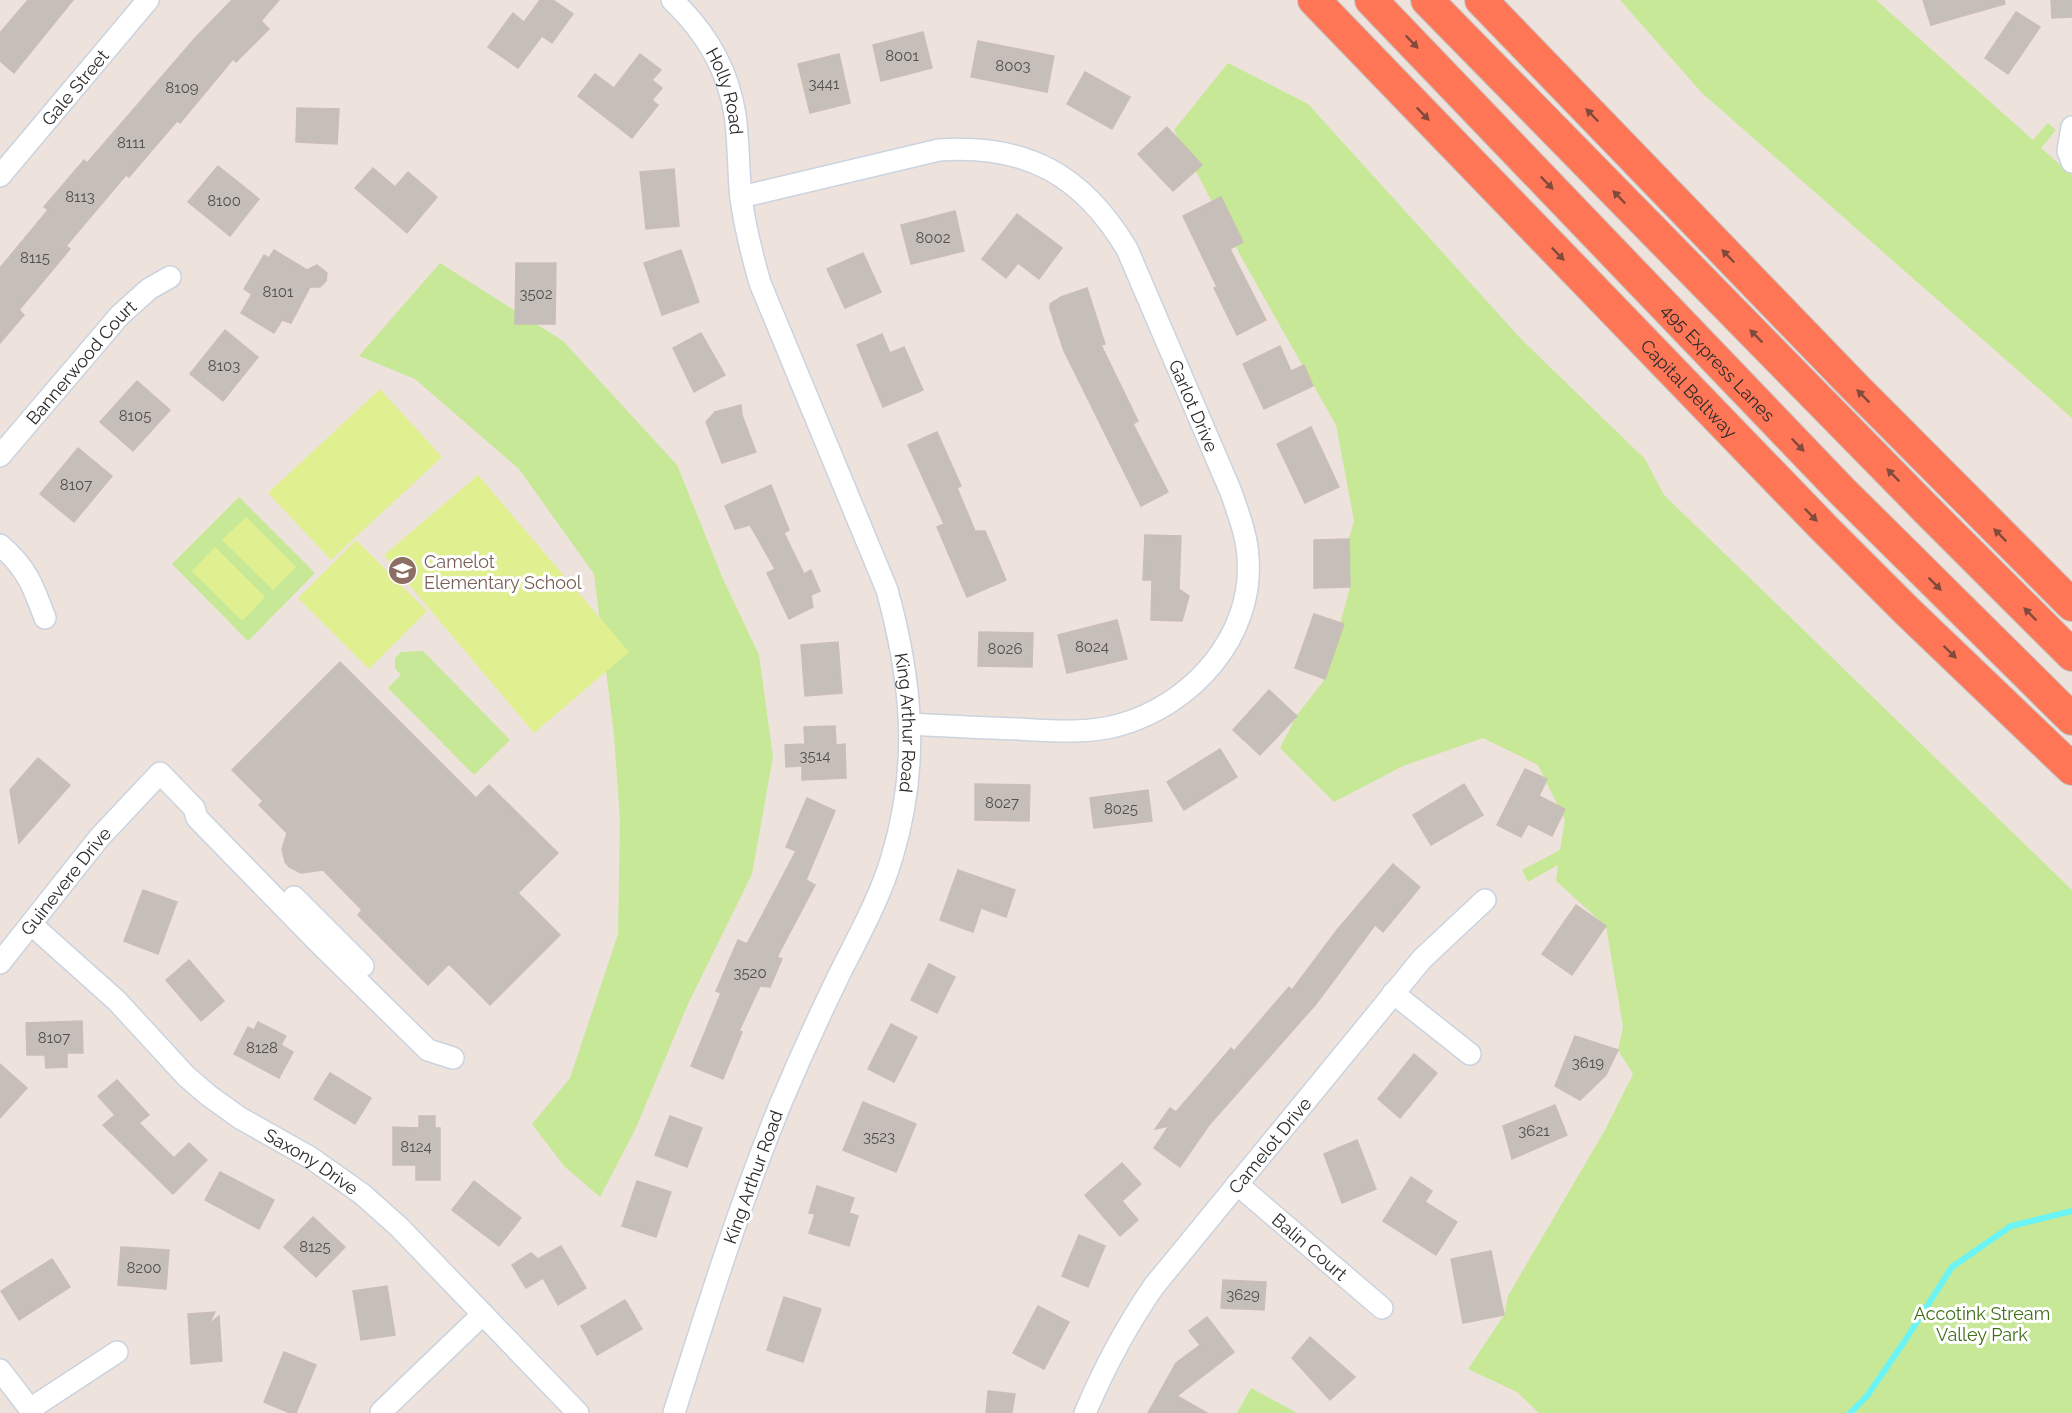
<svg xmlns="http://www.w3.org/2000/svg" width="2072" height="1413" viewBox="0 0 2072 1413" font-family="Raleway,sans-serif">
<rect width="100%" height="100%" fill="#eee2dd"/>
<g fill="#c7e896">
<polygon points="1620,0 1876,0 2033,140 2048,123 2056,130 2041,148 2072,175 2072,418 1702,93"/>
<polygon points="1228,63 1308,104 1522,340 1645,459 1664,495 2072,890 2072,1413 1539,1413 1517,1392 1468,1369 1504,1315 1508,1296 1605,1130 1633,1074 1618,1050 1623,1027 1606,926 1556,881 1558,865 1528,882 1522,870 1560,850 1565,820 1538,765 1483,738 1403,766 1334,802 1280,748 1297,715 1325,679 1350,587 1349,539 1354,521 1336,425 1239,253 1174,130"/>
<polygon points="440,263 563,341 677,465 723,579 759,655 773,757 752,874 688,1004 635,1130 600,1197 564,1166 532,1124 570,1078 618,934 620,819 614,736 594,574 519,469 415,379 359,356"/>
<polygon points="239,497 315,573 248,641 172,564"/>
<polygon points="423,651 510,740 474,775 388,688 401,675 395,668 395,658 401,652"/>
<polygon points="1251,1388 1297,1413 1237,1413"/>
</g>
<g fill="#e0f091">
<polygon points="380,389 442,457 331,560 268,493"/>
<polygon points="478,475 629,652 534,733 384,555"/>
<polygon points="246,517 296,567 273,590 222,540"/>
<polygon points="356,540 427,611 369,669 298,598"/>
<polygon points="215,547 265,597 242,621 192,571"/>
</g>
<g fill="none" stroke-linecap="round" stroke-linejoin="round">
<polyline stroke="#6af4f6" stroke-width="6" points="1850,1413 1867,1396 1904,1342 1952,1267 2011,1226 2072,1211"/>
</g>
<g fill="#c6beb8" stroke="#cabeb6" stroke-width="1.5">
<polygon points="28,0 73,0 14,73 0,61 0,33"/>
<polygon points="232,0 279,0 261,21 269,29 236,62 233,59 180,123 177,121 129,177 126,175 66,246 70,249 19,310 24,315 0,343 0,268 48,210 44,207 84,160 87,163 196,37"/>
<polygon points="540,0 553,0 573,14 552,43 542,36 518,68 488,47 513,13 524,22"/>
<polygon points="1923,0 2004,0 2005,4 1931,25"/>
<polygon points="2051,0 2072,0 2072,17 2052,18"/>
<polygon points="2016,12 2040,27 2008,74 1985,58"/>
<polygon points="923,32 932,68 881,81 873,45"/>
<polygon points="978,41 1054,56 1047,92 971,77"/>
<polygon points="640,54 661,70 652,80 662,88 652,100 658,105 632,138 578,96 595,74 614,88"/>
<polygon points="839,54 850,103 810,113 798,64"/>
<polygon points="1085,72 1130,97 1112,129 1067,104"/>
<polygon points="297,108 339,109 337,144 296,142"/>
<polygon points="1167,127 1202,165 1173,191 1138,154"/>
<polygon points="218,166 259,199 230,236 188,202"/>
<polygon points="373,168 395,187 408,172 437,197 407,233 355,188"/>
<polygon points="674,169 679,226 646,229 640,172"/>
<polygon points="1221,197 1243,242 1230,249 1266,320 1237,335 1214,288 1217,287 1183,216"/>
<polygon points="955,211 964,251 911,264 901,225"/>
<polygon points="1017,214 1062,248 1039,279 1018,263 1006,278 982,259"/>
<polygon points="274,250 307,270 317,265 327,273 326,281 320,287 310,287 291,323 282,320 274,333 241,313 252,294 244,289 264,255 269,258"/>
<polygon points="681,250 699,302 662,315 644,263"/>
<polygon points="863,253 881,292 845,308 827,269"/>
<polygon points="516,263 556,263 555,324 515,324"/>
<polygon points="1087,288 1105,344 1101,345 1138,421 1133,424 1168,492 1141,506 1064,351 1050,309 1050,304 1061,297"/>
<polygon points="225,330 258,357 223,401 190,374"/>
<polygon points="701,333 725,375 694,392 673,348"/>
<polygon points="882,334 890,353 904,347 923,390 883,407 857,345"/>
<polygon points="1280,346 1291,371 1304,365 1313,386 1264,409 1243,364"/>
<polygon points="137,381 170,410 133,451 100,422"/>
<polygon points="741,405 742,415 756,452 722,463 706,422 715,412"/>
<polygon points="1311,427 1339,487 1305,503 1277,444"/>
<polygon points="937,432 961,486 957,488 975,531 985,531 1006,580 967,597 937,527 944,524 908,445"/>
<polygon points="78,448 112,476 74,522 40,494"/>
<polygon points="771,485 789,530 784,533 804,574 811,570 820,591 811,595 813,607 789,619 767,573 775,569 750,525 735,529 725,506"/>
<polygon points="1145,535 1181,536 1179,589 1189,596 1182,621 1151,620 1152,580 1143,580"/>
<polygon points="1349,539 1350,587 1314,588 1314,540"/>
<polygon points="1314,614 1344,624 1325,679 1295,668"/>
<polygon points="1117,620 1127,659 1067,673 1058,635"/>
<polygon points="979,632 1033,633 1032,667 978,666"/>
<polygon points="838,642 842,693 805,696 801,645"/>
<polygon points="340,662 476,798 489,785 558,853 518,893 560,935 490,1005 449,964 428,985 358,915 362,910 323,870 301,873 289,867 285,862 282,849 287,833 259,805 263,801 232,770"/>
<polygon points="1269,690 1297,716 1260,755 1233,730"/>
<polygon points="835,726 836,745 845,744 846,778 802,780 802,766 786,767 785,745 805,744 804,727"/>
<polygon points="1220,749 1237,777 1184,810 1167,782"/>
<polygon points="38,758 70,785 19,843 10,790"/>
<polygon points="1525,769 1547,779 1539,796 1565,809 1552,836 1528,824 1521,837 1497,825"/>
<polygon points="975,784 1030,785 1029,821 975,820"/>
<polygon points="1464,784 1483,815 1431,845 1413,815"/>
<polygon points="1148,790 1152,821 1094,828 1090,798"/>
<polygon points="807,798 835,811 806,880 815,885 777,957 782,959 770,987 760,986 739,1031 742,1032 723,1079 691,1066 721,993 716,991 738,940 747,944 796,851 786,847"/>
<polygon points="1393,864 1420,887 1383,932 1375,925 1316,1004 1209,1125 1180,1167 1154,1148 1169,1126 1155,1129 1170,1108 1176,1112 1231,1048 1234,1051 1289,987 1292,990 1337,930"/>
<polygon points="958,870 1015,890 1006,917 981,908 973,932 940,920"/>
<polygon points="143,890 177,902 158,954 124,941"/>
<polygon points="1576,905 1606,926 1572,975 1542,954"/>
<polygon points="189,960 224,1001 201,1021 166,980"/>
<polygon points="929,964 955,977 937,1013 911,1000"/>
<polygon points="82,1021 83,1053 67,1053 67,1067 46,1068 45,1055 27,1055 26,1023"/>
<polygon points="258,1022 286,1036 281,1045 293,1052 279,1078 234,1054 248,1027 254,1030"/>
<polygon points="891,1024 917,1037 894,1082 868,1069"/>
<polygon points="1575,1036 1618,1050 1606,1075 1580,1100 1555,1086"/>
<polygon points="1414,1054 1437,1073 1400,1118 1378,1099"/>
<polygon points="0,1064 27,1088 0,1118"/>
<polygon points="330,1073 371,1098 355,1124 314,1099"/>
<polygon points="117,1080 149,1115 139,1123 174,1158 189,1143 207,1160 173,1194 103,1125 115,1115 98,1096"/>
<polygon points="863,1102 916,1124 896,1172 843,1150"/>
<polygon points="1555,1105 1567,1135 1512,1159 1503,1126"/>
<polygon points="419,1116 435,1116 435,1128 440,1128 440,1180 416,1180 416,1165 393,1165 393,1127 419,1128"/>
<polygon points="670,1116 702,1128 687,1167 655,1155"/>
<polygon points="1357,1140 1376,1189 1342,1203 1324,1154"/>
<polygon points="1122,1163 1141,1184 1122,1201 1138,1220 1120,1236 1085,1195"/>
<polygon points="220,1172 274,1200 259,1229 205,1200"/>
<polygon points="1411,1177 1432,1191 1425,1202 1457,1222 1436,1255 1383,1221"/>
<polygon points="474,1181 521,1218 499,1246 452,1210"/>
<polygon points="637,1181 671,1192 656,1237 622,1226"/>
<polygon points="817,1186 854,1198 849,1213 858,1216 849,1246 809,1233 815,1214 809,1213"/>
<polygon points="313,1217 345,1247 316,1277 284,1247"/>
<polygon points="1079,1235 1105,1246 1088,1287 1062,1276"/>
<polygon points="561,1246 586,1288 558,1305 543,1278 526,1288 512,1265 531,1253 538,1259"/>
<polygon points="121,1247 169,1250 166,1289 118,1285"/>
<polygon points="1491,1251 1504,1315 1463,1323 1451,1259"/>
<polygon points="52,1259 70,1287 19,1320 1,1291"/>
<polygon points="1223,1280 1266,1282 1264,1310 1221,1308"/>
<polygon points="387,1286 395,1335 361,1340 353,1291"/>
<polygon points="784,1297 821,1309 803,1362 767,1350"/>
<polygon points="625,1300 642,1329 597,1355 581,1326"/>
<polygon points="1038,1306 1069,1322 1044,1369 1013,1353"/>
<polygon points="215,1312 209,1324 219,1316 222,1361 191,1364 188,1314"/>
<polygon points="1207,1317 1234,1352 1177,1396 1207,1413 1148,1413 1176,1363 1200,1345 1189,1331"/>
<polygon points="1310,1337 1355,1377 1330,1400 1292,1358"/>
<polygon points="284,1352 316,1365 296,1413 290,1413 264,1402"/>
<polygon points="988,1391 1015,1394 1012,1413 986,1413"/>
</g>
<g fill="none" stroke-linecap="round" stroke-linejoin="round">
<defs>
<g id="minor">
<path id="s1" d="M672,0c33,31 56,69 63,115 4,27 3,55 6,83 4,29 11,57 19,85l127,307c25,91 33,175 5,267 -12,41 -33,78 -52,116 -21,43 -41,87 -60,132 -41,101 -73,204 -106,308"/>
<polyline points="2072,127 2068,151 2072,162"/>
<path id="s2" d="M0,176l148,-176"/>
<path id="s3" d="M741,197l198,-47c87,-6 143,24 188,99l104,243c7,21 16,43 17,66 6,78 -56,147 -129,167 -31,9 -67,6 -100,4 -36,-1 -73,-3 -109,-5"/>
<path id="s4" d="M0,456l120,-141 29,-26 21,-12"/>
<path d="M0,545c27,23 33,41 45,73"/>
<polyline points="294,897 363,966"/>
<path id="s5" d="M32,925l85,76 69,75 22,19 32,23 71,40 51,36 37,33 179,186"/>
<path id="s6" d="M0,963l99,-125 61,-65 34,35 3,10 121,124 110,108 25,8"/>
<polyline points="1393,993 1470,1054"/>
<path id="s7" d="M1237,1184l145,124"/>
<polyline points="0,1370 33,1413"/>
<polyline points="30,1409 117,1352"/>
<polyline points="381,1412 483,1314"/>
<path id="s8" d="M1085,1413c20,-47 40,-85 69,-127l268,-327 63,-59"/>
</g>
<g id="highway">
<path id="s9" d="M1314,0l510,528 83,83 165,158"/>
<path id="s10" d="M1371,0l470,490 231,229"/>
<polyline points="1427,0 1926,509 2072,655"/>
<polyline points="1481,0 1854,386 2072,605"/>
</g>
</defs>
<use href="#minor" stroke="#cbd3de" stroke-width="24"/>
<use href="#highway" stroke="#c4c4c4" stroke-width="34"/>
<use href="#minor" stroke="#fff" stroke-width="21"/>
<use href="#highway" stroke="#ff7657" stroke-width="32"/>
</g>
<defs><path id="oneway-solid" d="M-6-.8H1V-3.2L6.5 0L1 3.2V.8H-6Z" transform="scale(1.5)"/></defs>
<g fill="#804a3d">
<use href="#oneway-solid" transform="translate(1412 42) rotate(46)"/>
<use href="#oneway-solid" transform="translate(1423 114) rotate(46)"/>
<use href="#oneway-solid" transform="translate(1592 115) rotate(-134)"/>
<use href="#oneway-solid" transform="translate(1547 183) rotate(46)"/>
<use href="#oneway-solid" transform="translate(1619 197) rotate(-134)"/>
<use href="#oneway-solid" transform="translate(1558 254) rotate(46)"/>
<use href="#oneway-solid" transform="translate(1728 256) rotate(-134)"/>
<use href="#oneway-solid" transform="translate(1756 336) rotate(-135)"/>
<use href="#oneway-solid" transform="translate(1863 396) rotate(-135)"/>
<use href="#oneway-solid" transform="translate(1798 445) rotate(46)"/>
<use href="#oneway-solid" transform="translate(1893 475) rotate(-135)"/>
<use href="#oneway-solid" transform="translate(1811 515) rotate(46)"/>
<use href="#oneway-solid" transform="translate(2000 535) rotate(-135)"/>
<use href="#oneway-solid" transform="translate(1935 584) rotate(45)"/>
<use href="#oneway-solid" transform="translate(2030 614) rotate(-135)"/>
<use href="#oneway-solid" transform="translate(1950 652) rotate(44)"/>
</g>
<defs>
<symbol id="school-disc" viewBox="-11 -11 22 22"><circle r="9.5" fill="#8d6e63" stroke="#fff"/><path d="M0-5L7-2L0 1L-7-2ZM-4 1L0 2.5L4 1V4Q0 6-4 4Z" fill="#fff"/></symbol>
</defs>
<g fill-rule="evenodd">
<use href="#school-disc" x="386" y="554" width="33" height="33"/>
</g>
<g text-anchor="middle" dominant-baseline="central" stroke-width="6" stroke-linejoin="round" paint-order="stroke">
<g font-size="15" fill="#52504f">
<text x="902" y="56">8001</text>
<text x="1013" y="66">8003</text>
<text x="824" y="84">3441</text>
<text x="182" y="88">8109</text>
<text x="131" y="143">8111</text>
<text x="80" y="197">8113</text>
<text x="224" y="201">8100</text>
<text x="933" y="238">8002</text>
<text x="35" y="258">8115</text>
<text x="278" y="292">8101</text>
<text x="536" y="294">3502</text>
<text x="224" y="366">8103</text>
<text x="135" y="416">8105</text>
<text x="76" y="485">8107</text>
<text x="1092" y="647">8024</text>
<text x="1005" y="649">8026</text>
<text x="815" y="756">3514</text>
<text x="1002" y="803">8027</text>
<text x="1121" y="809">8025</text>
<text x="750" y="973">3520</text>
<text x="54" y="1038">8107</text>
<text x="262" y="1048">8128</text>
<text x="1588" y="1063">3619</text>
<text x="1534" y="1131">3621</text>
<text x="879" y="1137">3523</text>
<text x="416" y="1147">8124</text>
<text x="315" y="1247">8125</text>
<text x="144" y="1268">8200</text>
<text x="1243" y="1295">3629</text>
</g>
<g font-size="18" fill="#2c2c2c" stroke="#fff">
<text stroke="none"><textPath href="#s2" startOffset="116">Gale Street</textPath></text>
<text stroke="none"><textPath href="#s1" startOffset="108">Holly Road</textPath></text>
<text stroke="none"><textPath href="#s4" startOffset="124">Bannerwood Court</textPath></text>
<text stroke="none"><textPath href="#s10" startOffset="502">495 Express Lanes</textPath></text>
<text stroke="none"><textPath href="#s9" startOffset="540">Capital Beltway</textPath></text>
<text stroke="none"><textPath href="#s3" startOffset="600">Garlot Drive</textPath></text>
<text stroke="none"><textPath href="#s1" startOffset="771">King Arthur Road</textPath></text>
<text stroke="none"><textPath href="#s6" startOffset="105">Guinevere Drive</textPath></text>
<text stroke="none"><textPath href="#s8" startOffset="327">Camelot Drive</textPath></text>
<text stroke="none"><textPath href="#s5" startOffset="368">Saxony Drive</textPath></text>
<text transform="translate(753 1177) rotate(-70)">King Arthur Road</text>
<text stroke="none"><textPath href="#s7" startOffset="96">Balin Court</textPath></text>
</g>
<g font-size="18" fill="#785e54" stroke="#fff" text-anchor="start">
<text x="424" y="561">Camelot<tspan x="424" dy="21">Elementary School</tspan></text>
</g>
<g font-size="18" fill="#3e6e16" stroke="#fff">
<text x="1982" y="1313">Accotink Stream<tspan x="1982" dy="21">Valley Park</tspan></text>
</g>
</g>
</svg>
